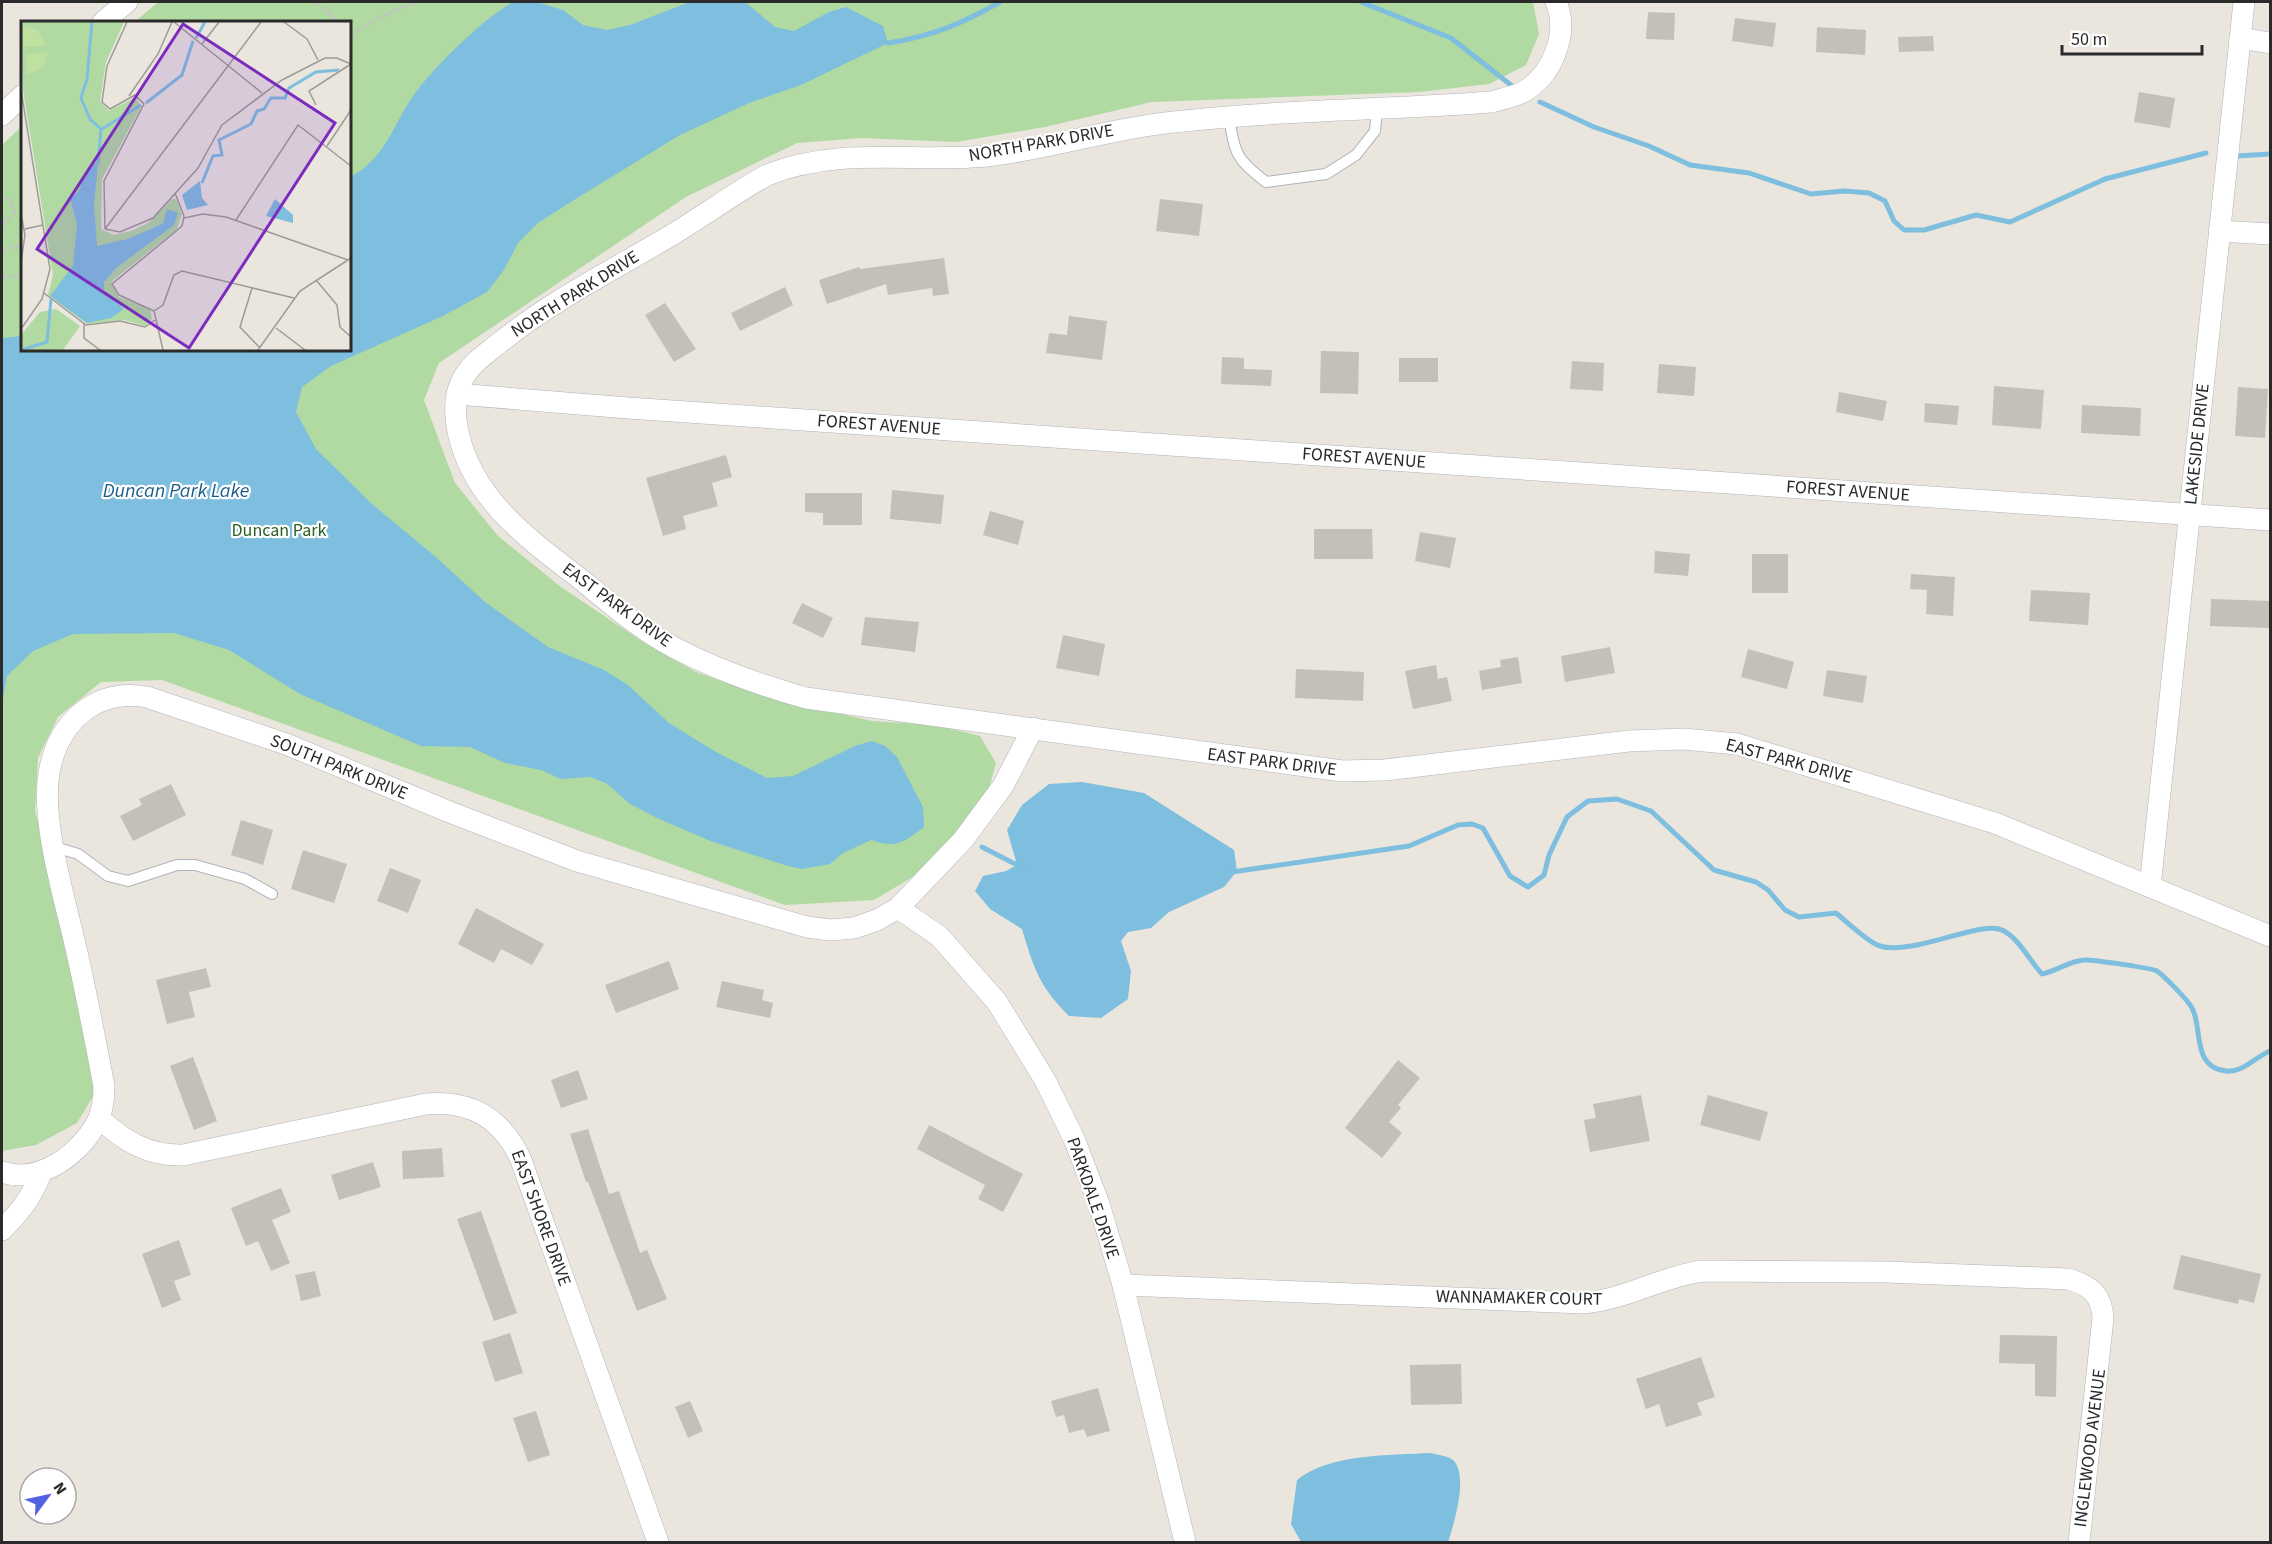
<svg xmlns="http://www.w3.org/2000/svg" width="2272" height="1544" viewBox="0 0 2272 1544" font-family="'Source Sans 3',sans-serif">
<rect width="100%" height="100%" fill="#eae6de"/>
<polygon fill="#b0daa1" points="158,2 1533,2 1539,34 1526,65 1489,84 1419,92 1152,102 1045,127 956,142 862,138 797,143 686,197 439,363 424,400 455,483 498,536 561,587 646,644 696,672 760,695 872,721 936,725 980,736 996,763 986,799 921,872 874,900 785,905 162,680 101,682 58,717 38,758 35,811 96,1042 101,1083 77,1123 36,1145 2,1151 2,145 22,126 22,350 350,350 350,22 135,22"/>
<g fill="#7ebedf">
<path d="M513,2l27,1 23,7 20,15 24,5 23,-5 60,-23h55l30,25 19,4 35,-19 17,-5 37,19 5,17 -87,42 -52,18 -69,32 -106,65 -36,23 -20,20 -14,27 -17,22 -44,24 -112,50 -29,21 -6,25 20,37 56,55 65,54 48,44 63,45 56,23 24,15 41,38 47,29 51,26 26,-2 62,-30 17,-5 13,5 12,11 26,50 1,20c-20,15 -27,22 -53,13l-28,13 -13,11 -28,5 -14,-3 -75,-24 -56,-24 -27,-14 -24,-21 -16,-6 -29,2 -20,-9 -36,-7 -35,-16 -49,-1 -121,-52 -71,-44 -55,-17 -101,1 -40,17 -26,25 -5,28v-366l20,-2v14h328v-173c38,-20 42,-53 66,-85 19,-26 69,-75 97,-90z"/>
<path d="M1082,782l62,11 90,57 3,21 -13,16 -55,25 -18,16 -23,4 -7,9 10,30 -3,28 -27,19 -32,-2c-30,-30 -35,-47 -47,-87l-32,-20 -15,-18 8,-15 23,-5 11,-6 -10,-35 15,-25 27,-21z"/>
<path d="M1431,1453c7,2 17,3 22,7 16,15 1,64 -5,82h-147l-10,-18 6,-44c31,-26 94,-25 134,-27z"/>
</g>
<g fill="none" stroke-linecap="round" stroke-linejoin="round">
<g stroke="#7ebedf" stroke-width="5">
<polyline points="1361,2 1451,38 1516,89"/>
<path d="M888,43c45,-7 73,-19 112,-41"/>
<polyline points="1540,102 1594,127 1649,146 1690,165 1749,173 1811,194 1844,191 1869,193 1885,201 1894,221 1904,230 1924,230 1976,215 2010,222 2105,179 2206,153"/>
<polyline points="2237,156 2270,154"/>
<polyline points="982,847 1023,868"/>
<path d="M1232,872l177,-26 49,-21 14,-1 11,4 27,48 18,11 16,-12 5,-20 18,-38 21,-16 29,-2 34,12 63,59 42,12 12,8 17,20 14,7 37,-4c10,8 33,30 44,33 32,10 101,-26 122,-16 17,8 27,30 40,44 15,-3 29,-14 43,-14 9,0 67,8 72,11 7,5 31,29 35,37 11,19 -1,59 34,63 17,2 29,-14 44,-20"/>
</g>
</g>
<g fill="#c3c0b9">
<polygon points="1648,12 1675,13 1674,40 1646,39"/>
<polygon points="1735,18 1776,23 1773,47 1732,41"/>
<polygon points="1817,27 1866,30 1865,55 1816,52"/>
<polygon points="1933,36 1934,51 1899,52 1898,37"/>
<polygon points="2139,92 2175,98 2170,128 2134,122"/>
<polygon points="1160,199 1203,204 1199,236 1156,231"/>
<polygon points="944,258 949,294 933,296 932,288 888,295 886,284 827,304 819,280 859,267 860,269"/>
<polygon points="785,287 793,305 740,331 731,313"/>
<polygon points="665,303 696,349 674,362 645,315"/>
<polygon points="1069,316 1107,321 1102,360 1046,353 1049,333 1067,335"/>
<polygon points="1321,351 1359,352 1358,394 1320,393"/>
<polygon points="1222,357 1244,358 1244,369 1272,370 1271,386 1221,384"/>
<rect x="1399" y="358" width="39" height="24"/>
<polygon points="1572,361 1604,363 1603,391 1570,389"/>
<polygon points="1659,364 1696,367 1694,396 1657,393"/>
<polygon points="1994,386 2044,390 2041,429 1992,425"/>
<polygon points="2238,387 2268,389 2265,438 2235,436"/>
<polygon points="1839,392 1887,401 1883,421 1836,412"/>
<polygon points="1925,403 1959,406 1957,425 1924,422"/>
<polygon points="2082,405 2141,408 2140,436 2081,433"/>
<polygon points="726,455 732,477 712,483 718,506 683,516 686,529 663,536 646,478"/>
<polygon points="892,490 944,495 941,524 890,519"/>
<polygon points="805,493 862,493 862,525 823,525 823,513 805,512"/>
<polygon points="990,511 1024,521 1018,545 983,535"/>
<polygon points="1314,529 1372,529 1373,559 1314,559"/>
<polygon points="1420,532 1456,538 1450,568 1415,561"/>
<polygon points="1655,551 1690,554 1688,576 1654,573"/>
<rect x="1752" y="554" width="36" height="39"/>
<polygon points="1911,574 1955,577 1953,616 1926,614 1927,590 1910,589"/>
<polygon points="2031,590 2090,593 2088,625 2029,621"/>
<polygon points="2211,599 2271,601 2271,628 2210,626"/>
<polygon points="802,603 833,618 823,638 792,623"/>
<polygon points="865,617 919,622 915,652 861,645"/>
<polygon points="1063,635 1105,644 1099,676 1056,668"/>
<polygon points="1610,647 1615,673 1565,682 1561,656"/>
<polygon points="1748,649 1794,662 1787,689 1741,677"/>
<polygon points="1518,657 1522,683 1482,690 1479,671 1501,667 1500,660"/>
<polygon points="1436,665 1438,679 1447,677 1452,701 1413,709 1405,671"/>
<polygon points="1296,669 1364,672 1363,701 1295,698"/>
<polygon points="1827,670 1867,676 1863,703 1823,696"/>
<polygon points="171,784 186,815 133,841 120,816 142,805 139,799"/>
<polygon points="241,820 273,830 263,865 231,855"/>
<polygon points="303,850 347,864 334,903 291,889"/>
<polygon points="390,868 421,880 408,913 377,901"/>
<polygon points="476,908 544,944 532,965 501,949 494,963 458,944"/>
<polygon points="669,961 679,989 616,1013 605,985"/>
<polygon points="206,968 211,987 189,992 195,1017 167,1024 156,980"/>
<polygon points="722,981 764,990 762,1000 773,1003 770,1018 716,1007"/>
<polygon points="193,1057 217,1121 194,1130 170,1066"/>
<polygon points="1398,1060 1420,1078 1398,1105 1401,1108 1389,1122 1402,1133 1382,1158 1345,1128"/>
<polygon points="578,1070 588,1099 561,1108 551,1080"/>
<polygon points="1641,1095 1650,1141 1590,1152 1584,1120 1596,1118 1593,1104"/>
<polygon points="1708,1095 1768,1112 1760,1141 1700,1125"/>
<polygon points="929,1125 1023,1174 1003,1212 978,1199 985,1185 917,1149"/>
<polygon points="588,1129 609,1194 619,1191 640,1253 647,1250 667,1299 637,1311 588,1182 586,1182 570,1134"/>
<polygon points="442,1148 444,1177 403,1179 402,1151"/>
<polygon points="373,1162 381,1187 339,1200 331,1175"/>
<polygon points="281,1188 291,1212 272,1220 290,1263 271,1271 258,1241 246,1246 231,1208"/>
<polygon points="481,1211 517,1313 494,1321 457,1219"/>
<polygon points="179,1240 191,1275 174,1281 181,1300 162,1308 142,1254"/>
<polygon points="2181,1255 2261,1274 2254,1303 2239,1299 2238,1304 2173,1289"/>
<polygon points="315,1271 321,1296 301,1301 295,1275"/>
<polygon points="510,1333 523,1373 495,1382 482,1342"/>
<polygon points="2000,1335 2057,1336 2056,1397 2035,1396 2035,1364 1999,1363"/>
<polygon points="1701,1357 1715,1397 1697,1403 1702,1415 1666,1427 1659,1404 1646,1409 1636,1379"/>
<polygon points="1461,1364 1462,1404 1411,1405 1410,1365"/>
<polygon points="1098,1388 1110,1431 1087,1437 1084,1429 1069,1433 1064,1415 1056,1417 1051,1401"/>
<polygon points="690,1401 703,1431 688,1438 675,1407"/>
<polygon points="536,1411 550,1455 528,1462 513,1418"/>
</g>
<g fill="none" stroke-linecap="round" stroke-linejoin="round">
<defs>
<g id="lane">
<path d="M1229,116c6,38 6,42 37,66l60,-8 30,-19 19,-24 2,-21"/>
<polyline points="55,847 78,854 108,876 128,881 177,865 195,865 245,879 272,894"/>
</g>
<g id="street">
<path d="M1556,2c13,31 -3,73 -33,90 -10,5 -21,7 -32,10 -105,8 -212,8 -317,20 -63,6 -124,27 -187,34 -76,7 -148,-10 -220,19 -32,18 -61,39 -92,58 -60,36 -123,67 -177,111 -11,9 -25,18 -33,31 -11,17 -11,38 -7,57 15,69 72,108 125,149 29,24 58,49 92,67 42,22 85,37 131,50l536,73 43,-1 244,-29 54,-2 54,5 258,79 275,113"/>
<polyline points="103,22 127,2"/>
<polyline points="2240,38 2270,43"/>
<polyline points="2,115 22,96"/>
<polyline points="2219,231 2270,234"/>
<polyline points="457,394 628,408 2270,520"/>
<polyline points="2150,887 2244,2"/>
<polyline points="898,908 939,936 997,1002 1045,1080 1075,1141 1099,1204 1123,1285 1185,1542"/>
<path d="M99,1118c25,23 49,38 84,37l243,-51c45,-4 76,14 95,56l137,382"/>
<path d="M2,1172c37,13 81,-19 97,-54 4,-10 5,-21 5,-32 -9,-47 -18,-95 -29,-142 -11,-48 -34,-123 -26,-171 9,-51 46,-85 98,-76l139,47 166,69 125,48 230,66 23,3 24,-2 23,-8 21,-12 65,-68 40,-54 30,-58"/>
<path d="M2,1230c18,-18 30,-33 39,-57"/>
<path d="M1123,1285l460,18c42,-3 77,-26 119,-32l185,1 181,7c22,6 34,16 35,39l-24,224"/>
</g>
</defs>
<use href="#lane" stroke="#b1b3bc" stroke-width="12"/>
<use href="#street" stroke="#b1b3bc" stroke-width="22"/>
<g stroke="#c3c3c3" stroke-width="3" stroke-dasharray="4.5 3" stroke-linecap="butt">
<polyline points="316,2 339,22"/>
<polyline points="350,36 376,19 416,2"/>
<polyline points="2,225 14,213 12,204 5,195"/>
<polyline points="2,251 22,244"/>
<polyline points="2,278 22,274"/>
</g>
<use href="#lane" stroke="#fff" stroke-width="10"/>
<use href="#street" stroke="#fff" stroke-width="21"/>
</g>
<g text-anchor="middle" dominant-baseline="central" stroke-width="4.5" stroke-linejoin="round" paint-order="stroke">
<g font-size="18" fill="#2a2a2a" stroke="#fff">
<text transform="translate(1041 143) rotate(-10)">NORTH PARK DRIVE</text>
<text transform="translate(575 294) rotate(-32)">NORTH PARK DRIVE</text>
<text transform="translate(879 425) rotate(4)">FOREST AVENUE</text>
<text transform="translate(2197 444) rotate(-84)">LAKESIDE DRIVE</text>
<text transform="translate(1364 458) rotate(4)">FOREST AVENUE</text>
<text transform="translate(1848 491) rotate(4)">FOREST AVENUE</text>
<text transform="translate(617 605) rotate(36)">EAST PARK DRIVE</text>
<text transform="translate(1789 761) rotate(15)">EAST PARK DRIVE</text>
<text transform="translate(1272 762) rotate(7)">EAST PARK DRIVE</text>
<text transform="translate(339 767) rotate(22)">SOUTH PARK DRIVE</text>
<text transform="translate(1093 1198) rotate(71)">PARKDALE DRIVE</text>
<text transform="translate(541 1218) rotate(70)">EAST SHORE DRIVE</text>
<text transform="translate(1519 1298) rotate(1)">WANNAMAKER COURT</text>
<text transform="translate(2090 1448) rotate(-83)">INGLEWOOD AVENUE</text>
</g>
<g font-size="18" fill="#2b5e23" stroke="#fff">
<text x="279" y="530">Duncan Park</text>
</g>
<g font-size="20" font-style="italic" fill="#1e5c8a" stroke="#fff">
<text x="176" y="491">Duncan Park Lake</text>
</g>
</g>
<g transform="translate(21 21)">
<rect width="330" height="330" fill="#eae6de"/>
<path d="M0,1h103l-18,40 -6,39 9,10 27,-14 5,10 -39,72 -1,50 13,6 17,-4 17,-8 24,-24h4l6,15 -5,15 -66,53 8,15 31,11 2,10 -6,8 -22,-6 -37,4 -39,-29 5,-20 -30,-185zM35,288l24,17 -17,24h-42v-15l19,-23z" fill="#b0daa1"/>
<path d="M2,5l15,4 8,16h-23zM27,31l-5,16 -16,7 -1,-20z" fill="#bfe09e"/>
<path d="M73,143h4l-4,41 3,41 30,-7 24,-10 12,-6 4,-14 11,4 -4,12 -58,43 -12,14v9l20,18 -13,9 -24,5 -37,-27 23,-30 4,-42 -7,-26 9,-7 4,-14zM179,160l2,17 6,7 -21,5 -5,-15zM254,178l18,16v8l-27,-7z" fill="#7ebedf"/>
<path fill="none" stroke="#7ebedf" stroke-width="3" d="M71,1l-5,57 -6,19 9,21 11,10 -3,35M175,17l9,-16M125,82l36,-28 11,-34M81,108l39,-24M181,162l11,-27 9,-1 -3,-15 32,-16 6,-13 7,-2 7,-11h14l4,-10 27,-16 23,-2M0,329l26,-8 4,-43"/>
<path fill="none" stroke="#9d9b96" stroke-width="1.5" d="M153,1l88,71M263,1l23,17 11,21M181,23l17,-22M0,69l29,179 -8,30 -21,30M108,75l29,-42 14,-32M295,84l-7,-14 42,-27M306,125l24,-36M0,193l4,21 -4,27M163,197l19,-4 23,3 122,43M215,199l62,-95 53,41M4,208l18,-4M84,208l15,3 33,-14 45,-50 24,-43 60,-45 43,-22h12l14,6M84,208l-1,-48 40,-77 -9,-9 -25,14 -8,-7 5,-36 20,-44M84,208l156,-207M295,259l21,25 3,22 11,10M231,267l-12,39 20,21M23,272l42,32 34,-4 25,6 10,-7M133,290l9,-6 11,-30 8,-4 112,27M63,303v14l16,12M255,307l29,22M142,329l-9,-39 -35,-16 -7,-11 70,-58 2,-10 -9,-23M237,329l42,-59 51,-33"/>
<path fill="#7b2cbf" fill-opacity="0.15" stroke="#7b2cbf" stroke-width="3" d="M162,3l152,99 -146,225 -152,-99z"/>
<rect width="330" height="330" fill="none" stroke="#2a2a2a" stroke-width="3"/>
</g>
<rect width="2272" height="1544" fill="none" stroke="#2a2a2a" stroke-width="6"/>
<g transform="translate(48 1496) rotate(57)"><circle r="28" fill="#ffffff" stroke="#aaaaaa" stroke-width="1.5"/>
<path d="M0-4.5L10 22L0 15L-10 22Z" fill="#5262e3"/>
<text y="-9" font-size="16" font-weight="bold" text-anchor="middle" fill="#2a2a2a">N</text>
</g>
<path d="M2062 45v9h140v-9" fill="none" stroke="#2a2a2a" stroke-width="3"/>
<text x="2071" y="45" font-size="18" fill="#2a2a2a" stroke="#ffffff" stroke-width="4.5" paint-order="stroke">50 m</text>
</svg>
